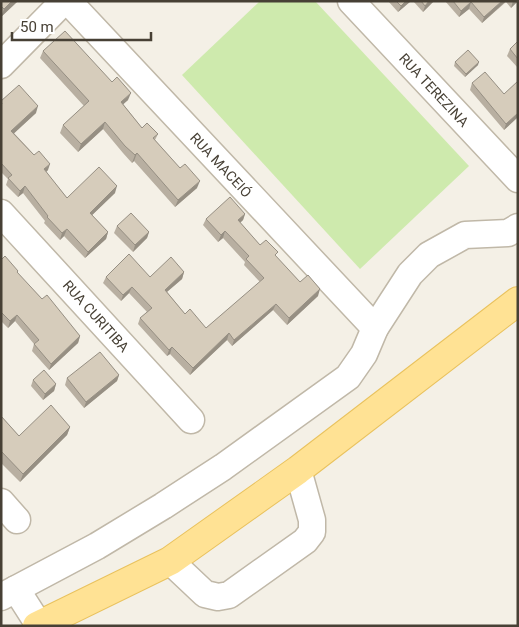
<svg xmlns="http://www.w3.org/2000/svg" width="519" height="627" viewBox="0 0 519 627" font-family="Roboto,sans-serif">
<rect width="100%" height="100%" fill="#f4f0e6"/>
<polygon fill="#ceeaad" points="260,1 315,1 469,166 360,269 182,75"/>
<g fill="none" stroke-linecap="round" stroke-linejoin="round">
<defs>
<g id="minor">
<polyline points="68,1 375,328"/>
<polyline points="351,1 518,179"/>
<polyline points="1,65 64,1"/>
<polyline points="1,213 191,420"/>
<polyline points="1,502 17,520"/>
<polyline points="170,561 205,594 218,597 229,595 305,541 312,532 312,520 298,470"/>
<polyline points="16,589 97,546 163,506 223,467 348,377 364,354 375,328 410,274 429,255 465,235 508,233 518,227"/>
<polyline points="1,597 16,589 39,625"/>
</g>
<polyline id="major" points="37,626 170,561 298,470 518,301"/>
</defs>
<use href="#minor" stroke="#c0b8a8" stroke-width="29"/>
<use href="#major" stroke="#e9c25e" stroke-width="30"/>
<use href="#minor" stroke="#fff" stroke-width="26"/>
<use href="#major" stroke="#ffe294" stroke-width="28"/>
</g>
<g fill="#b8afa1">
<polygon points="1,1 18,1 1,17"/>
<polygon points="388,1 411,1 398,12"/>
<polygon points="413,1 434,1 423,12"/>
<polygon points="445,1 518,1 511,8 506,2 482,23 469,9 459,17"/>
<polygon points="518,41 518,68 507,56 510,49"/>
<polygon points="43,51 128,100 123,104 142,128 158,134 155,140 197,188 175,207 134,161 132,163 123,153 103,129 78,152 60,133 63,125 84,106 40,58"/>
<polygon points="455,62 478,65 465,77 454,66"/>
<polygon points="472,83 504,94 518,117 504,130 470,90"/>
<polygon points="1,101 36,113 14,133 48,170 46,172 67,198 115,193 92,215 108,232 106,239 85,258 64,236 60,240 44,223 45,221 23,193 18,197 6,185 8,179 1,172"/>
<polygon points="245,214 243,220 240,223 260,245 276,257 300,282 318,296 287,325 273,310 232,346 227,340 190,375 170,354 167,356 138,324 140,318 147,312 129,293 121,301 103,283 106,277 150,277 184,272 182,279 167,292 185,314 206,328 260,282 244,265 245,262 223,238 218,242 203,225 206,219"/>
<polygon points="117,226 149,232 147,238 133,252 114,233"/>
<polygon points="1,260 18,271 17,273 42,299 80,336 78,343 49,370 32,351 34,344 15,321 8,328 1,321"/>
<polygon points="119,375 117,381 84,408 65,385 67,378"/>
<polygon points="33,380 56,384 54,391 43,400 31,386"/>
<polygon points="1,416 19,436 70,427 67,435 20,482 1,463"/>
</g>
<g fill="#968f83">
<polygon points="12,1 18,1 1,17 4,9"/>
<polygon points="406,1 411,1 398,12 401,6"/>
<polygon points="429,1 434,1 423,12 425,6"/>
<polygon points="502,1 506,1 482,23 484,17"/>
<polygon points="513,1 518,1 511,8"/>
<polygon points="471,2 469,9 459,17 461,11"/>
<polygon points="479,62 478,65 465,77 466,74"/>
<polygon points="131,93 128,100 118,109 121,102"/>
<polygon points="38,106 36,113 9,138 11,131"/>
<polygon points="518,113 518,117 504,130 506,124"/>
<polygon points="105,122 103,129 78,152 81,144"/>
<polygon points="137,153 134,161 132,163 135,155"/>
<polygon points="50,164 48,170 42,176 44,169"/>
<polygon points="200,181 197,188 175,207 178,200"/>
<polygon points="25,186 23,193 18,197 20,191"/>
<polygon points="117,186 115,193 88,219 90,213"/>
<polygon points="245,214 243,220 235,227 238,220"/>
<polygon points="67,229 64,236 60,240 62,233"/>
<polygon points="225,231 223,238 218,242 221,235"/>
<polygon points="108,232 106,239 85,258 88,252"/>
<polygon points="149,232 147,238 133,252 135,245"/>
<polygon points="184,272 182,279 162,296 165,290"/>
<polygon points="132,287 129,293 121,301 123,295"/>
<polygon points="320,289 318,296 287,325 289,318"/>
<polygon points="276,304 273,310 232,346 234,340"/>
<polygon points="17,315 15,321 8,328 10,321"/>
<polygon points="229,333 227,340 190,375 193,368"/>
<polygon points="80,336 78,343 49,370 51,364"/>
<polygon points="172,347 170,354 167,356 169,350"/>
<polygon points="119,375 117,381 84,408 86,402"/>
<polygon points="56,384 54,391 43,400 45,394"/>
<polygon points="70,427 67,435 20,482 23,474"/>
</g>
<g fill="#d6ccbb" stroke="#968f83">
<polygon points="1,1 12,1 4,9 1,6"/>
<polygon points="396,1 406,1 401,6"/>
<polygon points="421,1 429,1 425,6"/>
<polygon points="453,1 502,1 484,17 471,2 461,11"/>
<polygon points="65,31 112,82 117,77 131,93 121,102 142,128 147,123 158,134 153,138 180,168 185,164 200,181 178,200 137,153 135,155 125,146 105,122 81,144 63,125 89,101 43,51"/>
<polygon points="518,41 518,59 510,49"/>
<polygon points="468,50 479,62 466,74 455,62"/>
<polygon points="485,72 504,94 518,81 518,113 506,124 472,83"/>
<polygon points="19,85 38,106 11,131 34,155 39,151 50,164 44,169 67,198 99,167 117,186 90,213 108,232 88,252 67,229 62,233 47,217 48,216 25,186 20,191 8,178 12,175 1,163 1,105 2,104 1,101"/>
<polygon points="230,197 245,214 238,220 260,245 266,240 278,252 275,255 300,282 308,275 320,289 289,318 276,304 234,340 229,333 193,368 172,347 169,350 140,318 152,308 132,287 123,295 106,277 129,254 150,277 171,257 184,272 165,290 185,314 190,309 206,328 264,278 246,259 249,256 225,231 221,235 206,219"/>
<polygon points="131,213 149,232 135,245 117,226"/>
<polygon points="5,256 18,271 17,272 42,299 47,295 80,336 51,364 34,344 39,340 17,315 10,321 1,312 1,260"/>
<polygon points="100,352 119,375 86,402 67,378"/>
<polygon points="44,370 56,384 45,394 33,380"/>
<polygon points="51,405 70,427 23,474 1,451 1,416 19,436"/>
</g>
<g text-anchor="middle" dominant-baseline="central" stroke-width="4" stroke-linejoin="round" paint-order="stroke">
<g font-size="14" fill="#474035" stroke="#fff">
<text transform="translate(434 90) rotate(47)">RUA TEREZINA</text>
<text transform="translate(221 165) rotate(47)">RUA MACEIÓ</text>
<text transform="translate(96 316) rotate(48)">RUA CURITIBA</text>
</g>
</g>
<rect width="519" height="627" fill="none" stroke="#474035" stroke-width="5"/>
<path d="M12 32v8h139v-8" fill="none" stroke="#474035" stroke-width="2.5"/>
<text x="20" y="32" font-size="15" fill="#474035" stroke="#ffffff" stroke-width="4" paint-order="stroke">50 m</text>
</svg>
